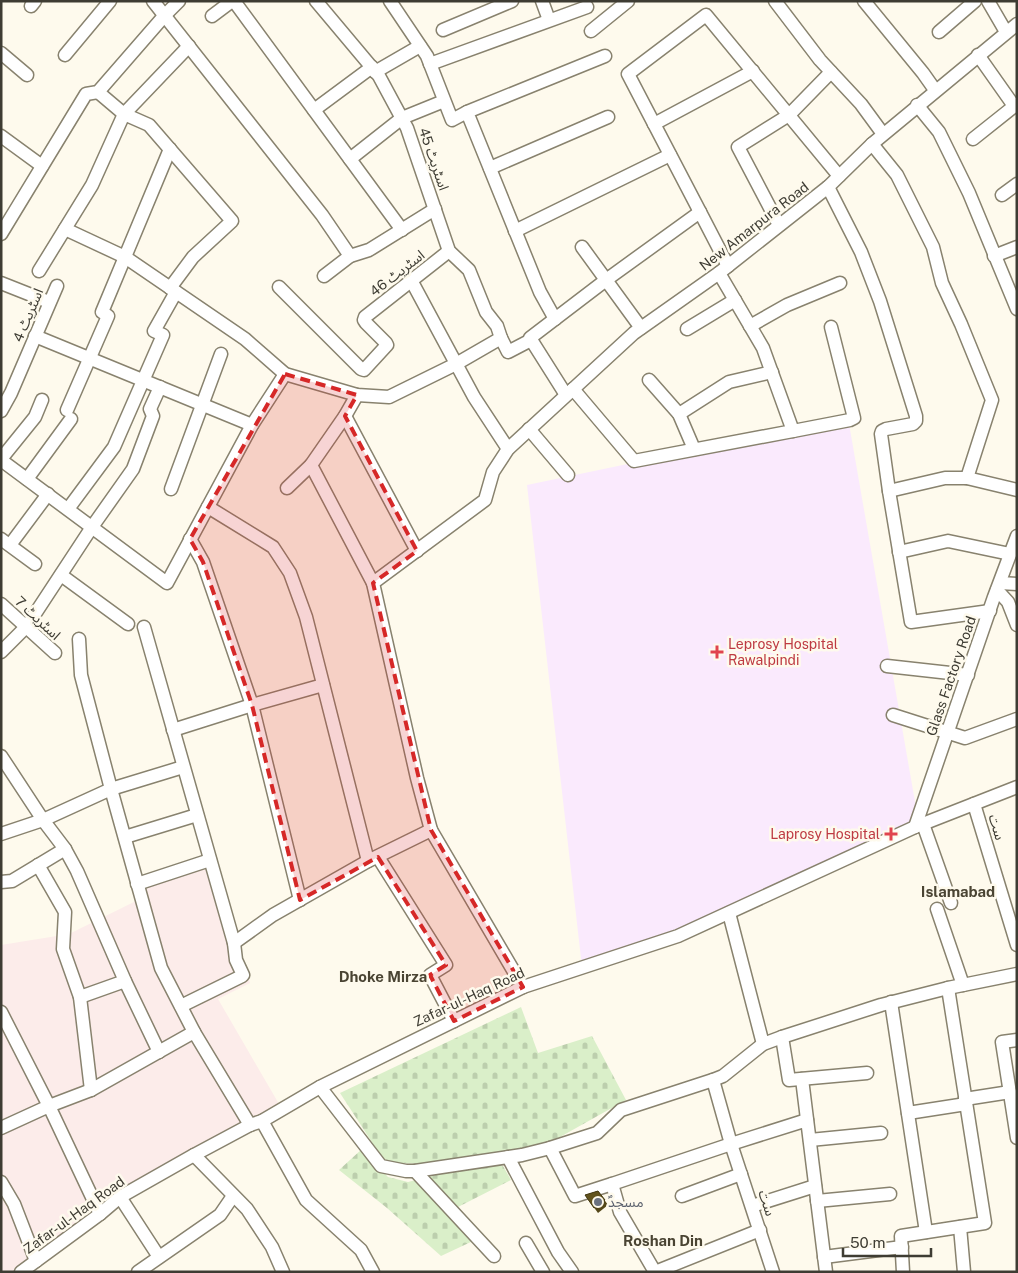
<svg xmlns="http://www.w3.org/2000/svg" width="1018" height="1273" viewBox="0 0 1018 1273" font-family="'Public Sans','Noto Sans Arabic',sans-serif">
<defs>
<pattern id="cemetery-stones" width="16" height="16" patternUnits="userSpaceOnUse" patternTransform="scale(1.25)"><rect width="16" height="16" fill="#daefc9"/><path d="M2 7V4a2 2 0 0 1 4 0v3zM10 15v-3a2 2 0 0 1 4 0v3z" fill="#bccead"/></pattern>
</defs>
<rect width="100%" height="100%" fill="#fefaed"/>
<polygon fill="#fcecea" points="207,862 250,983 218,999 279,1104 179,1159 18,1272 1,1272 1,945 69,934 136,901 144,884"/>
<polygon fill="#faeafd" points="848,418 918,819 678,936 582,967 527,485"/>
<g fill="url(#cemetery-stones)">
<polygon points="521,1007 538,1053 592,1036 626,1100 544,1146 440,1164 388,1163 377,1150 340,1093"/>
<polygon points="362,1149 388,1177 408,1182 483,1163 503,1166 511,1180 458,1207 451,1213 473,1241 441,1256 387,1208 339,1170"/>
</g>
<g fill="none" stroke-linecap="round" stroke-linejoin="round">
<defs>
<g id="minor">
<polyline points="153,1 322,215 350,256"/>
<polyline points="234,1 402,230"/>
<polyline points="316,1 379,76 407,128 449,251 469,270 486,312 497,326 501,338"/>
<polyline points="390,1 427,56 452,120 467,112"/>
<polyline points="542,1 549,20"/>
<polyline points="775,1 820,60 861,104 883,134"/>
<polyline points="864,1 923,73 935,90"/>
<polyline points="988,1 1006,32"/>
<polyline points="31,6 35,1"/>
<polyline points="212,16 232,1"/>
<polyline points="443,30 512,1"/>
<polyline points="591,31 628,1"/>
<polyline points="939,32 975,1"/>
<polyline points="1,53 27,75"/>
<polyline points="65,55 110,1"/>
<polyline points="978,55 1014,106"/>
<polyline points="430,64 587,7"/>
<polyline points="375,72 420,46"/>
<polyline points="98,92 124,114 149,125 232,221 193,257 170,288"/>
<polyline points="917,105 939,132 969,193 1017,309"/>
<polyline points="314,110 372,67"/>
<polyline points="654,124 753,71"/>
<polyline points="1,136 42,166"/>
<polyline points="973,139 1017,104"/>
<polyline points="872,144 897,175 933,247 942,283 961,324 992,400 967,478 1017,490"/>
<polyline points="350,159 402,118 444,101"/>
<polyline points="490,168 608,117"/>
<polyline points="828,187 861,252 880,301 916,416 916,421 913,424 886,429 882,431 881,434 889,491 911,622 990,611"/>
<polyline points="1002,195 1017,184"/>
<polyline points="700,212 628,74 706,15 839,176"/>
<polyline points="779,225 738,147 789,115 831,72"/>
<polyline points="65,229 125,257 245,339 285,374 357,395 389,397 456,364 501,338 508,352 531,340"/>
<polyline points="515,231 670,155"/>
<polyline points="1,234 86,94 98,92 165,15 179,1"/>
<polyline points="582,247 641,328"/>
<polyline points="994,256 1017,247"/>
<polyline points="39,271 92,185 124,114 189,46"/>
<polyline points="324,276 350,256 369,250 435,209"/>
<polyline points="411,280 474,397 508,449"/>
<polyline points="1,283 49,302"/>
<polyline points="279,287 361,369 364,370 387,345 386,343 366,323 364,320 365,317 449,251"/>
<polyline points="555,319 540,292 467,112 605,56"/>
<polyline points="750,326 787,305 840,283"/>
<polyline points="687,329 735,300"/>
<polyline points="35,336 252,425"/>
<polyline points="649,380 679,414 694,449"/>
<polyline points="573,389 634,461 793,431 763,348 719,273"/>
<polyline points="566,395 530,338 606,280 700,212 728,266"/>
<polyline points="67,410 108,316 102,312 170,149"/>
<polyline points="1,411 11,393 57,286"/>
<polyline points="679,414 729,382 772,372"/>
<polyline points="345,416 417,551"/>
<polyline points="529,429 568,475"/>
<polyline points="793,431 850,420 854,418 831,327"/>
<polyline points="1,459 35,417 42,400"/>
<polyline points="1,460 167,583 252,425 285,374"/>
<polyline points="311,465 373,583"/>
<polyline points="27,479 71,419"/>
<polyline points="287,488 311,465 345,416 357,395"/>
<polyline points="171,489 221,354"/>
<polyline points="889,491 945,478 967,478"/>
<polyline points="208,507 273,547 290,573 306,617 368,861"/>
<polyline points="68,509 114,447 163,335 154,331 176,292"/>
<polyline points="1,539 35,564"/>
<polyline points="190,539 203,562 252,705 300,900"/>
<polyline points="10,545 48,494"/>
<polyline points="899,552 948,541 1010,554"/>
<polyline points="61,575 128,624"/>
<polyline points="1000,583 1017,584"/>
<polyline points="997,590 1008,602 1017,625"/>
<polyline points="1,604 55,653"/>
<polyline points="144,627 234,943 236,960 243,975 242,976 181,1006"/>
<polyline points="79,639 81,675 111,789 183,767"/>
<polyline points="1,652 27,626 92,527 133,469 153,416 150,409 160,387"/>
<polyline points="887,666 968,675"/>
<polyline points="893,715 965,738 1017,719"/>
<polyline points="173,730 252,705 323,685"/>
<polyline points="1,756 43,820 65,849 77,871 125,981 159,1052"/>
<polyline points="974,804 1017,945"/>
<polyline points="923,824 951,903"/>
<polyline points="915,827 994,597 1017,536"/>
<polyline points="431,830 417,778 373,583 485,500 493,472 508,449 634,333 719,273 828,187 872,144 1017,24"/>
<polyline points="1,834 43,820 111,789 161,968 194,1032 250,1125"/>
<polyline points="125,837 197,815"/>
<polyline points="378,857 446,965 430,975 454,1021"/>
<polyline points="38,865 65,912 63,949 80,997 91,1090"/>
<polyline points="1,882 12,881 65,849"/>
<polyline points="137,884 210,860"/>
<polyline points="937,909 963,985"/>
<polyline points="729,913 763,1044"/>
<polyline points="234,943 273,915 368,861 431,830 523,987"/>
<polyline points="80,997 125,981"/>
<polyline points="891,1002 926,1232"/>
<polyline points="1,1012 49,1106 100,1214"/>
<polyline points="782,1037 789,1080 867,1073"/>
<polyline points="1017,1040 1002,1042 1017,1138"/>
<polyline points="802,1079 826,1272"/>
<polyline points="713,1080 731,1144 773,1272"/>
<polyline points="320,1087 381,1166 406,1171 415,1171 522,1155 550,1148 597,1133 621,1110 713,1080 723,1076 763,1044 782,1037 881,1005 948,988 1017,974"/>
<polyline points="965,1099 1010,1092"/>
<polyline points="908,1113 966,1104"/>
<polyline points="262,1121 306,1200 361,1250 373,1272"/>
<polyline points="1,1128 49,1106 91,1090 194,1032"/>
<polyline points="810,1140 881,1133"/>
<polyline points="550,1148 575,1196 612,1184"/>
<polyline points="194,1155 247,1209 272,1247 283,1272"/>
<polyline points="508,1157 558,1252 572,1272"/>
<polyline points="415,1171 494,1256"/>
<polyline points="1,1182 14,1204 36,1261"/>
<polyline points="682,1196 741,1174"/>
<polyline points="120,1197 159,1257"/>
<polyline points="817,1201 890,1194"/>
<polyline points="752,1206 815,1186"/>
<polyline points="960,1227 964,1272"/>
<polyline points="526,1243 543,1272"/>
<polyline points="824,1257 902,1247"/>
<polyline points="21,1272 100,1214 120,1197 194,1155 250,1125 262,1121 320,1087 523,987 678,936 915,827 1017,787"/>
<polyline points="138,1272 220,1215 233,1196"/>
<polyline points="655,1272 620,1212 612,1184 731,1144 807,1120"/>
<polyline points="655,1272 760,1230"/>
<polyline points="903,1272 901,1236 985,1223 948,988"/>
</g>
</defs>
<use href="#minor" stroke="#88826e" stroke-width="15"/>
<use href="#minor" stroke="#fff" stroke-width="12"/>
</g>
<polygon fill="#544719" points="598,1191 608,1205 598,1213 585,1195"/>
<polygon fill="#62531d" stroke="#453a14" points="598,1191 605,1200 594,1208 585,1195"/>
<path fill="#d62828" fill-opacity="0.2" stroke="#d62828" stroke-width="4" stroke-dasharray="10 6" stroke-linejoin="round" d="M285,374l72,21 -12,21 72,135 -44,32 58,247 92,157 -69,34 -24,-46 16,-10 -68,-108 -78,43 -48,-195 -49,-143 -13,-23z"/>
<g fill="#e0444e" stroke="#fefaed" stroke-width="2">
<path d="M714.5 644.5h5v5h5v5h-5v5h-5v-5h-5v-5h5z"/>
<path d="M888.5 826.5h5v5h5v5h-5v5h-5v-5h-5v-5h5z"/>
</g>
<circle fill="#6b7280" stroke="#fefaed" stroke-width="2" cx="598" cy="1202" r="5"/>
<g text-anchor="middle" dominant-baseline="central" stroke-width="5" stroke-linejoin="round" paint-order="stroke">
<g font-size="14" fill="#3e3c33" stroke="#fefaed">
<text transform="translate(434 159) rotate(71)">اسٹریٹ 45</text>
<text transform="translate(754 226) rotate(-38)">New Amarpura Road</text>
<text transform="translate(397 273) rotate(-38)">اسٹریٹ 46</text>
<text transform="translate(28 315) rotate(-67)">اسٹریٹ 4</text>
<text transform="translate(38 618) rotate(43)">اسٹریٹ 7</text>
<text transform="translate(951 676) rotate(-71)">Glass Factory Road</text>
<text transform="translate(997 827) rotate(73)">ست</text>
<text transform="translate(469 997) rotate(-25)">Zafar-ul-Haq Road</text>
<text transform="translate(767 1203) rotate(72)">ست</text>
<text transform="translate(74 1215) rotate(-36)">Zafar-ul-Haq Road</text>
</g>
<g font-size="14" fill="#be3a42" stroke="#fefaed" text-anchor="start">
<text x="728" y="644">Leprosy Hospital<tspan x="728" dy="16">Rawalpindi</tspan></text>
<text x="880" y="834" text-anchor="end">Laprosy Hospital</text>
</g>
<g font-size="14" fill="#5b616d" stroke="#fefaed" text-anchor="start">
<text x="608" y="1202">ؐمسجد</text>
</g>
<g font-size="15" font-weight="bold" fill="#4a4433" stroke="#fefaed">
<text x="958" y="891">Islamabad</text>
<text x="383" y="976">Dhoke Mirza</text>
<text x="663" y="1240">Roshan Din</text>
</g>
</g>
<rect width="1018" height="1273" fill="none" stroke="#3e3c33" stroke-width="5"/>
<path d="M843 1248v8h88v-8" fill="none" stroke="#3e3c33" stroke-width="2.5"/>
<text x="850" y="1248" font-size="15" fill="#3e3c33" stroke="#fefaed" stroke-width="4" paint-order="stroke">50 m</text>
</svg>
